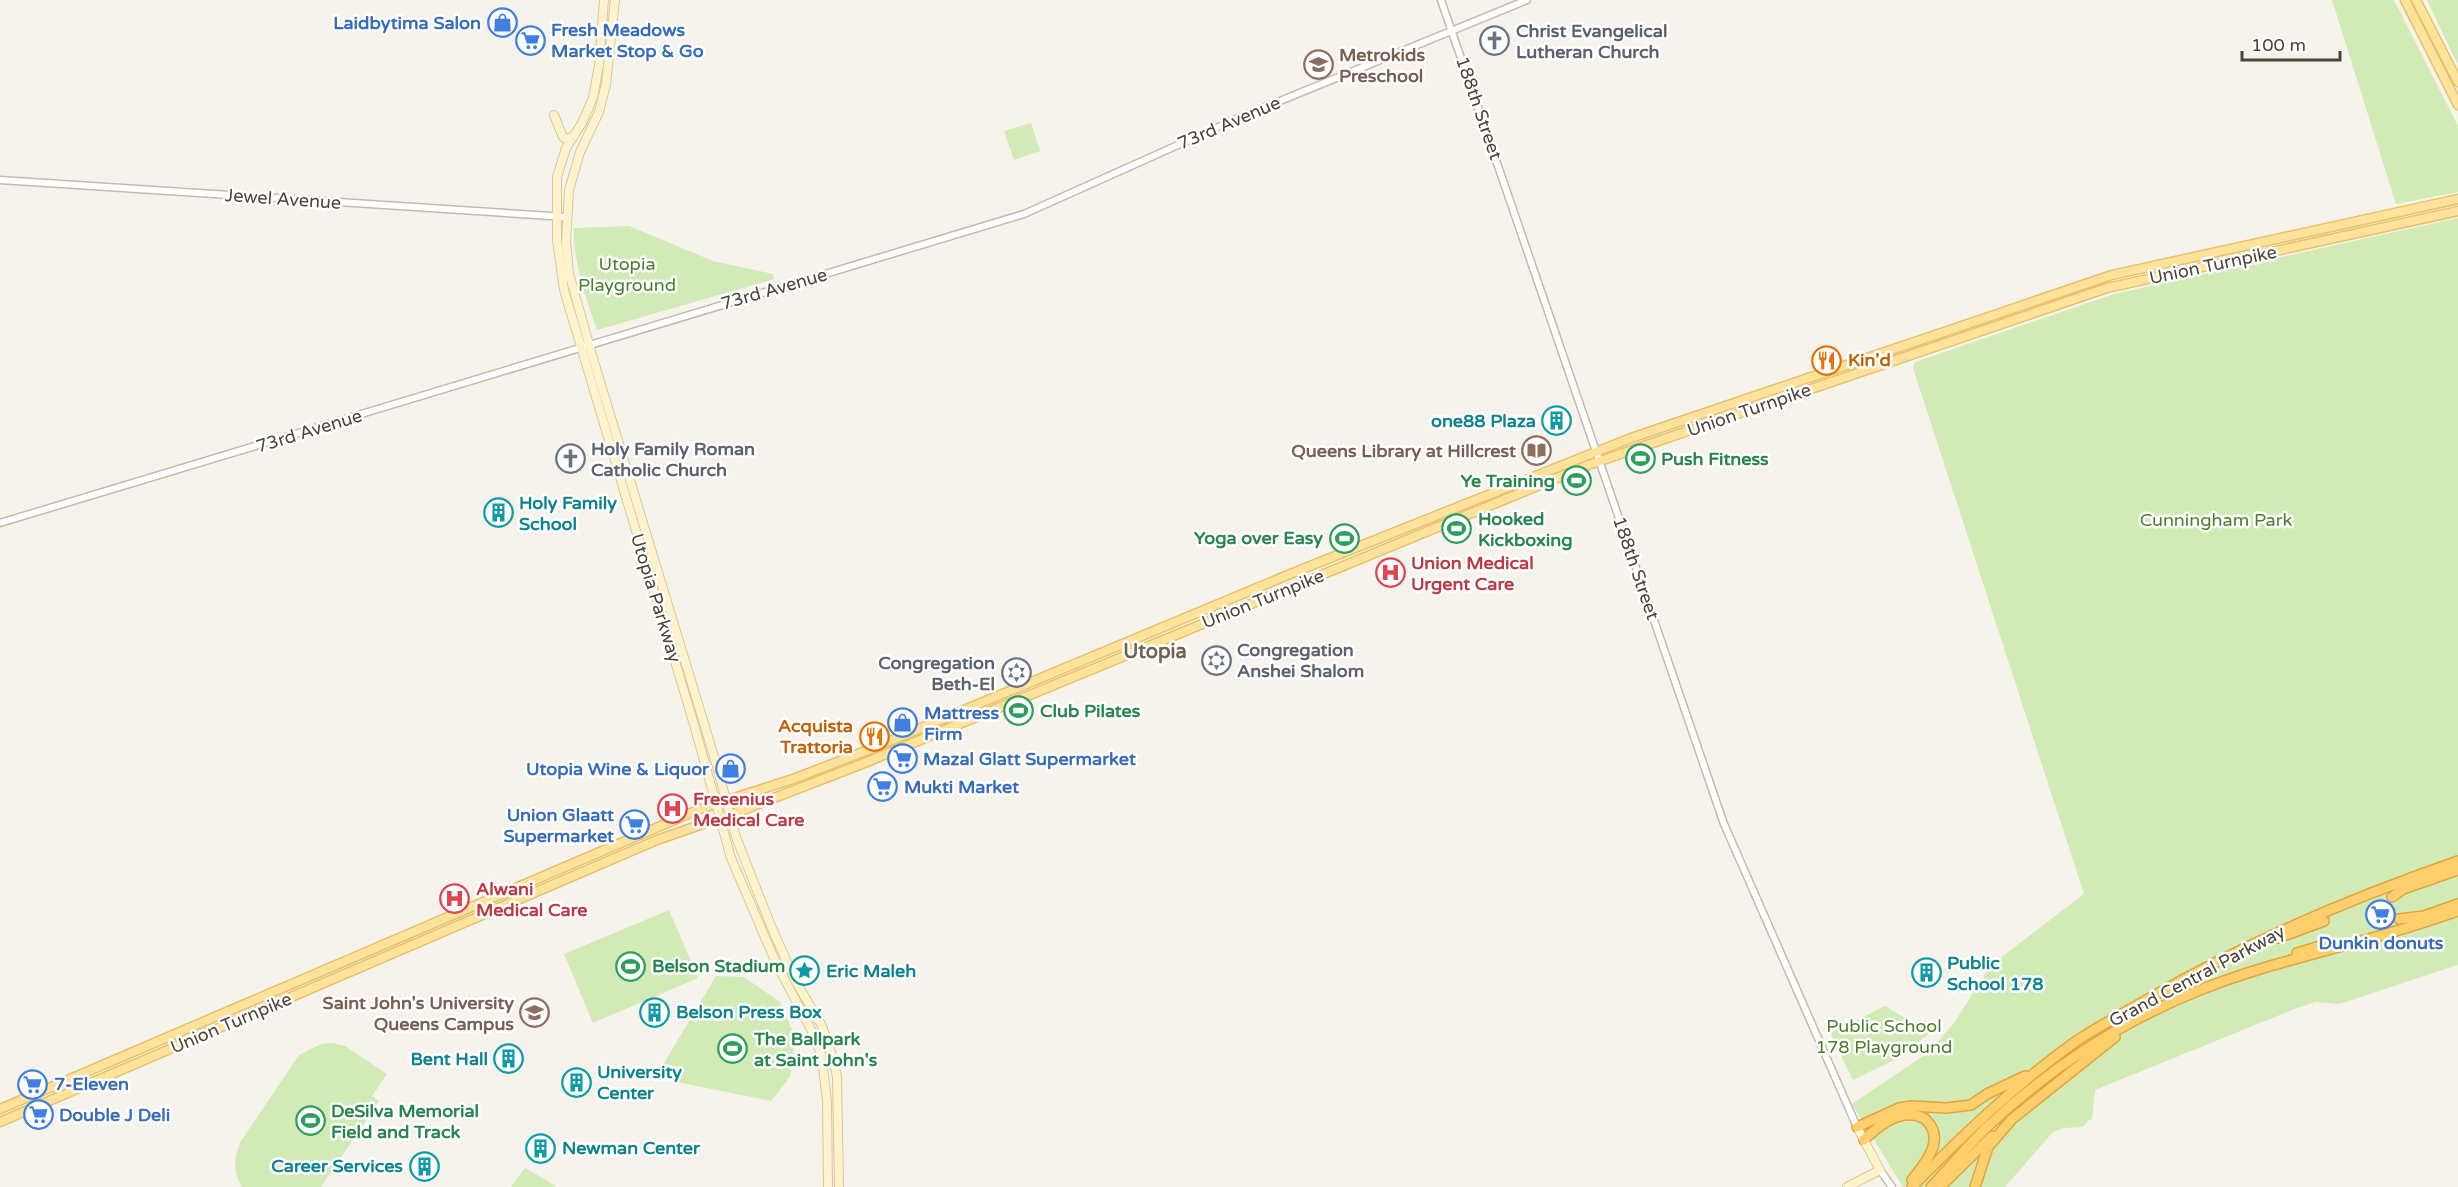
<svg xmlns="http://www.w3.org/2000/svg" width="2458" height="1187" viewBox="0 0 2458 1187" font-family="'Varela Round',sans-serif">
<rect width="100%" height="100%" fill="#f6f3ec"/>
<g fill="#d2eab5">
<polygon points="2332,0 2394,0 2458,126 2458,192 2396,204"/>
<polygon points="2427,0 2458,0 2458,64 2454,57"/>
<polygon points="1031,123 1040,151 1014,160 1004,131"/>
<polygon points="2458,218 2458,965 2339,1004 2316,1002 2297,1008 2095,1090 2092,1119 2088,1121 2083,1127 2064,1128 2053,1132 2005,1187 1903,1187 1852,1104 1929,1052 1954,1023 1991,965 2084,894 1913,368 1915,362 2114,294"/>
<path d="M629,226l84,35 60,13 1,5 -177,51c-11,-33 -24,-66 -23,-102z"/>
<polygon points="669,910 698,978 593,1023 564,954"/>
<polygon points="716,976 744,977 780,1002 795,1036 790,1077 771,1101 672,1081 664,1063"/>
<polygon points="1885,1006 1930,1033 1898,1058 1853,1080 1830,1033"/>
<path d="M332,1043l13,3 42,28 -15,22 7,5 -58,86h-79c-10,-15 -8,-30 -1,-46l58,-86 22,-11z"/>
<polygon points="525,1168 556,1186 555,1187 511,1187"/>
</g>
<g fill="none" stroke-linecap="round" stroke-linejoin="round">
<defs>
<g id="tertiary">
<polyline points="1441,0 1724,824 1857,1127"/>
<polyline points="0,180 566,217"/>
<polyline points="0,523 1024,214 1236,119 1527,0"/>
<polyline points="1880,1170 1892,1187"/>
</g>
<g id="secondary">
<polyline points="604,0 599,65 593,98 582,123 566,148 557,177 557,240 564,290 695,728 731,858 776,963 816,1039 822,1059 827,1101 828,1187"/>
<polyline points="615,0 606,84 599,112 580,152 569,190 566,242 569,273 592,355 716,763 736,837 771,926 796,982 822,1026 833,1058 837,1077 839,1187"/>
<polyline points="554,115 563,137 567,139 574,136"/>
<polyline points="1847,1187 1880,1170 1857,1127"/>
</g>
<g id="primary">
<polyline points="2405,0 2458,105"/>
<polyline points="2416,0 2458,82"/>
<polyline points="0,1109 700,809 796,778 868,750 1300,570 1631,438 2112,275 2458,199"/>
<polyline points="0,1122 657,840 743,810 867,762 1591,464 2107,288 2458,211"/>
</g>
<g id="motorway">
<polyline points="2392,897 2403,889 2458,870"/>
<polyline points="2399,919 2424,916 2458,904"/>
<polyline points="2278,938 2324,921"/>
<polyline points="2297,953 2330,943"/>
<polyline points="1857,1127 1899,1108 1911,1106 1946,1108 1971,1105 1987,1094 2025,1076"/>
<path d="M1864,1140c15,-15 39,-34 61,-21 22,20 0,44 -13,61"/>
<path d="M1912,1187c51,-52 103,-102 163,-145 24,-16 50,-30 75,-44 97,-56 202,-100 308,-137"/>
<path d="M1931,1187c19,-20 36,-41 56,-60 63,-59 138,-108 218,-139 48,-19 98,-31 148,-45 36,-9 70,-20 105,-32"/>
<polyline points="1940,1187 1992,1136"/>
<polyline points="1975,1187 1988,1147 2012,1119 2115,1037"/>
</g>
</defs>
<use href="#tertiary" stroke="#c2bbae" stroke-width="9"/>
<use href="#secondary" stroke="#d6c79b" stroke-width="10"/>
<use href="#primary" stroke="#e6c16a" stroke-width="11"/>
<use href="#motorway" stroke="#e0a43c" stroke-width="12"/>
<use href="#tertiary" stroke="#fff" stroke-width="6"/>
<use href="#secondary" stroke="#fff3cd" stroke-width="8"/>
<use href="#primary" stroke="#ffe39c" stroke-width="8"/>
<use href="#motorway" stroke="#ffcf6e" stroke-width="9"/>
</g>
<defs>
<symbol id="shop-ring" viewBox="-11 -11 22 22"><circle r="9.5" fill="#fff" stroke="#3f7fe0" stroke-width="1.5"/><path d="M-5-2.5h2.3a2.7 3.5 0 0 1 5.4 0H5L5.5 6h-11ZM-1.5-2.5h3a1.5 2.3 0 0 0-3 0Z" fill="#3f7fe0"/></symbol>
<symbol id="supermarket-ring" viewBox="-11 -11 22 22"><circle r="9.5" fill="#fff" stroke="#3f7fe0" stroke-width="1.5"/><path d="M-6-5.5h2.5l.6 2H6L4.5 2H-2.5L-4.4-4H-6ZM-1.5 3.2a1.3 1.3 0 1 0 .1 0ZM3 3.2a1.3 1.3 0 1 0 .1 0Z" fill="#3f7fe0"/></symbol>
<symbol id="church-ring" viewBox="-11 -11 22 22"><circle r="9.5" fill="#fff" stroke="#6b7280" stroke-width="1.5"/><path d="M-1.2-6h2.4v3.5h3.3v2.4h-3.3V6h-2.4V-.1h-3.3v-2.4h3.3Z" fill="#6b7280"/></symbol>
<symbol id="school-ring" viewBox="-11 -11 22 22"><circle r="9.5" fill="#fff" stroke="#8d6e63" stroke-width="1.5"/><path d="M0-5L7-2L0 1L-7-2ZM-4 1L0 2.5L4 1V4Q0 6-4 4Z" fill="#8d6e63"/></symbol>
<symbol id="restaurant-ring" viewBox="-11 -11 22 22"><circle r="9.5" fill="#fff" stroke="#e8710a" stroke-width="1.5"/><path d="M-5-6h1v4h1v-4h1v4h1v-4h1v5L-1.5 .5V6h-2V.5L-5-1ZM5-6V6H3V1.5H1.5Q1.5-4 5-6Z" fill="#e8710a"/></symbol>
<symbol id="building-ring" viewBox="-11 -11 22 22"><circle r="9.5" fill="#fff" stroke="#0f9aa8" stroke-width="1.5"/><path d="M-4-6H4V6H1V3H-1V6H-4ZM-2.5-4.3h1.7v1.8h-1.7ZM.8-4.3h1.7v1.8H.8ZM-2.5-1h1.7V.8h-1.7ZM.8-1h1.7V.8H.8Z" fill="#0f9aa8"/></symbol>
<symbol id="library-ring" viewBox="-11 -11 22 22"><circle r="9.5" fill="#fff" stroke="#8d6e63" stroke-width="1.5"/><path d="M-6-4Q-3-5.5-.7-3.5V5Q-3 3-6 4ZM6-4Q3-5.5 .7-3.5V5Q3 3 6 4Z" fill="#8d6e63"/></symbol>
<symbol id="stadium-ring" viewBox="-11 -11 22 22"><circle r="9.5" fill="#fff" stroke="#2e9e5b" stroke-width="1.5"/><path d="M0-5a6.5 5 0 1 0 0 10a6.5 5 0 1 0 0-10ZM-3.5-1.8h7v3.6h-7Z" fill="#2e9e5b"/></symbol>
<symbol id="hospital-ring" viewBox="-11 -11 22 22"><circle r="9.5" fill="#fff" stroke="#e0444e" stroke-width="1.5"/><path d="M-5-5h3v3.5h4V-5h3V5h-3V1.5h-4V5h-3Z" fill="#e0444e"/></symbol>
<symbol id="synagogue-ring" viewBox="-11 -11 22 22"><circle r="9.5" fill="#fff" stroke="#6b7280" stroke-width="1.5"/><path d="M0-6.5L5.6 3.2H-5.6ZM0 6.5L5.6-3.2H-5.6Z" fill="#6b7280"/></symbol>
<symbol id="sight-ring" viewBox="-11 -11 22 22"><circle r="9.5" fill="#fff" stroke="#0f9aa8" stroke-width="1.5"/><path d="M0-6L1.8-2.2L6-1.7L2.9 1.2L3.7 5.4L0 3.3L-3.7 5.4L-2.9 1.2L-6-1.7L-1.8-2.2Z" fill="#0f9aa8"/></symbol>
<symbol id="university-ring" viewBox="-11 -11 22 22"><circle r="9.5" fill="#fff" stroke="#8d6e63" stroke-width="1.5"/><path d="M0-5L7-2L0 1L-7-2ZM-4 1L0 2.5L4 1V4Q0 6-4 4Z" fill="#8d6e63"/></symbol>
</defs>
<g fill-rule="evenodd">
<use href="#shop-ring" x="486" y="6" width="33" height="33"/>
<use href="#supermarket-ring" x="514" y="24" width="33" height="33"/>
<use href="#church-ring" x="1478" y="24" width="33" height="33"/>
<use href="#school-ring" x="1302" y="48" width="33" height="33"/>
<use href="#restaurant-ring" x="1810" y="344" width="33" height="33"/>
<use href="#building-ring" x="1540" y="404" width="33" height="33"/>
<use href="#library-ring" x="1520" y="434" width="33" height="33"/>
<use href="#church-ring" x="554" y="442" width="33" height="33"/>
<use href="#stadium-ring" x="1624" y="442" width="33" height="33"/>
<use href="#stadium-ring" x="1560" y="464" width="33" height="33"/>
<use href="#building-ring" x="482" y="496" width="33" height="33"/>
<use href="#stadium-ring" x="1440" y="512" width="33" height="33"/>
<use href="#stadium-ring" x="1328" y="522" width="33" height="33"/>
<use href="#hospital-ring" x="1374" y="556" width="33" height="33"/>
<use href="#synagogue-ring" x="1200" y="644" width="33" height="33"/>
<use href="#synagogue-ring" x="1000" y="656" width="33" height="33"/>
<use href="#stadium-ring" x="1002" y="694" width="33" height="33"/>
<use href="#shop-ring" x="886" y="706" width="33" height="33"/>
<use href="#restaurant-ring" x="858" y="720" width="33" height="33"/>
<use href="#supermarket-ring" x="886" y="742" width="33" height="33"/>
<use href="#shop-ring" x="714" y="752" width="33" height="33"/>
<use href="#supermarket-ring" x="866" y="770" width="33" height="33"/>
<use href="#hospital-ring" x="656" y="792" width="33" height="33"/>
<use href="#supermarket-ring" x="618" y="808" width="33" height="33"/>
<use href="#hospital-ring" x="438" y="882" width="33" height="33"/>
<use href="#supermarket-ring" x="2364" y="898" width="33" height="33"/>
<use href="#stadium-ring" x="614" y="950" width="33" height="33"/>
<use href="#sight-ring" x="788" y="954" width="33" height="33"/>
<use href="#building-ring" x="1910" y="956" width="33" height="33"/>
<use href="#building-ring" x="638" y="996" width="33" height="33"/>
<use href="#university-ring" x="518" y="996" width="33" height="33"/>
<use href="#stadium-ring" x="716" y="1032" width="33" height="33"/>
<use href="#building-ring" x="492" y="1042" width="33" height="33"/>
<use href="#building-ring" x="560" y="1066" width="33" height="33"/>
<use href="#supermarket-ring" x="16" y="1068" width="33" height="33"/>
<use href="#supermarket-ring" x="22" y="1098" width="33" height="33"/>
<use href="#stadium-ring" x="294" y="1104" width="33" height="33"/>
<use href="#building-ring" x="524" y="1132" width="33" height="33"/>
<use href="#building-ring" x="408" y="1150" width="33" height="33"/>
</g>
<g text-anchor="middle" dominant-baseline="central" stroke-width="5" stroke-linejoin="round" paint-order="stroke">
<g font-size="18" font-weight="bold" fill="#366cbe" stroke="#fff" text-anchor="start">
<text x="481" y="23" text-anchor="end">Laidbytima Salon</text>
<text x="551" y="30">Fresh Meadows<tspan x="551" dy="21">Market Stop &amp; Go</tspan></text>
<text x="924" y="713">Mattress<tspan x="924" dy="21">Firm</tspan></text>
<text x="923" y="759">Mazal Glatt Supermarket</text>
<text x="709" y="769" text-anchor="end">Utopia Wine &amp; Liquor</text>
<text x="904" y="787">Mukti Market</text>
<text x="614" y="815" text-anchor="end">Union Glaatt<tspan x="614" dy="21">Supermarket</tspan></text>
<text x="2381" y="943" text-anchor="middle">Dunkin donuts</text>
<text x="54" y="1084">7-Eleven</text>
<text x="59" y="1115">Double J Deli</text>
</g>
<g font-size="18" font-weight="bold" fill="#5b616d" stroke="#fff" text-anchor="start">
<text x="1516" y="31">Christ Evangelical<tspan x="1516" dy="21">Lutheran Church</tspan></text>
<text x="591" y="449">Holy Family Roman<tspan x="591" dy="21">Catholic Church</tspan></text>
<text x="1237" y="650">Congregation<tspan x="1237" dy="21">Anshei Shalom</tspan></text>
<text x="995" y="663" text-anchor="end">Congregation<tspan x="995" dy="21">Beth-El</tspan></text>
</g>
<g font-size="18" font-weight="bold" fill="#785e54" stroke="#fff" text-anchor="end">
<text x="1339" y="55" text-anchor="start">Metrokids<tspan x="1339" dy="21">Preschool</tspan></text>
<text x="1516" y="451">Queens Library at Hillcrest</text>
<text x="514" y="1003">Saint John's University<tspan x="514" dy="21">Queens Campus</tspan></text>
</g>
<g font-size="18" fill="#4b4439" stroke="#fff">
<text transform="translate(1479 108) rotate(71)">188th Street</text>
<text transform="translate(1229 123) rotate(-23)">73rd Avenue</text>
<text transform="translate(283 199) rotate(4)">Jewel Avenue</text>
<text transform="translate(2213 265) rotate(-12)">Union Turnpike</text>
<text transform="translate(774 289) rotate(-16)">73rd Avenue</text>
<text transform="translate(1749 410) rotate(-19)">Union Turnpike</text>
<text transform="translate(309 431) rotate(-17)">73rd Avenue</text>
<text transform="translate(1636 568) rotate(71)">188th Street</text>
<text transform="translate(656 598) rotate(73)">Utopia Parkway</text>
<text transform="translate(1263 599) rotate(-22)">Union Turnpike</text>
<text transform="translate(2197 976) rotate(-28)">Grand Central Parkway</text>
<text transform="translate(231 1023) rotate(-23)">Union Turnpike</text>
</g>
<g font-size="18" fill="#4a7f2a" stroke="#fff">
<text x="627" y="264">Utopia<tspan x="627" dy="21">Playground</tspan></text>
<text x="2216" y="520">Cunningham Park</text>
<text x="1884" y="1026">Public School<tspan x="1884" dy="21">178 Playground</tspan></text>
</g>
<g font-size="18" font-weight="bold" fill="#c56008" stroke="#fff" text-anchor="start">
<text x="1848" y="360">Kin'd</text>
<text x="853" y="726" text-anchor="end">Acquista<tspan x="853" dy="21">Trattoria</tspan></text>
</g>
<g font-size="18" font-weight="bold" fill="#0d838f" stroke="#fff" text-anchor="start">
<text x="1536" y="421" text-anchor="end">one88 Plaza</text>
<text x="519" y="503">Holy Family<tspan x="519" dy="21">School</tspan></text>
<text x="1947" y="963">Public<tspan x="1947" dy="21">School 178</tspan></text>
<text x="826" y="971">Eric Maleh</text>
<text x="676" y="1012">Belson Press Box</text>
<text x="488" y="1059" text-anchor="end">Bent Hall</text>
<text x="597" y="1072">University<tspan x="597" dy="21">Center</tspan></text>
<text x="562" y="1148">Newman Center</text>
<text x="403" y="1166" text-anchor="end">Career Services</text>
</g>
<g font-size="18" font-weight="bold" fill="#27864d" stroke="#fff" text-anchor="start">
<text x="1661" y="459">Push Fitness</text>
<text x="1555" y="481" text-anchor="end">Ye Training</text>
<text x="1478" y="519">Hooked<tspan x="1478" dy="21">Kickboxing</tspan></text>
<text x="1323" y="538" text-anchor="end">Yoga over Easy</text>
<text x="1040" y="711">Club Pilates</text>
<text x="652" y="966">Belson Stadium</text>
<text x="754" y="1039">The Ballpark<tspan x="754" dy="21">at Saint John's</tspan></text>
<text x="331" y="1111">DeSilva Memorial<tspan x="331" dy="21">Field and Track</tspan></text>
</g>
<g font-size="18" font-weight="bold" fill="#be3a42" stroke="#fff" text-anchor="start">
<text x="1411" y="563">Union Medical<tspan x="1411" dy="21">Urgent Care</tspan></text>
<text x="693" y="799">Fresenius<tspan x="693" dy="21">Medical Care</tspan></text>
<text x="476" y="889">Alwani<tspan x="476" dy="21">Medical Care</tspan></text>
</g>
<g font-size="20" font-weight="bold" fill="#6e6250" stroke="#fff">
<text x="1155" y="652">Utopia</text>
</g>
</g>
<path d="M2242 51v9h98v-9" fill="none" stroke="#4b4439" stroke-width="3"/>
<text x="2251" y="51" font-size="18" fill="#4b4439" stroke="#ffffff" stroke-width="4.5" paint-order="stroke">100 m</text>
</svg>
